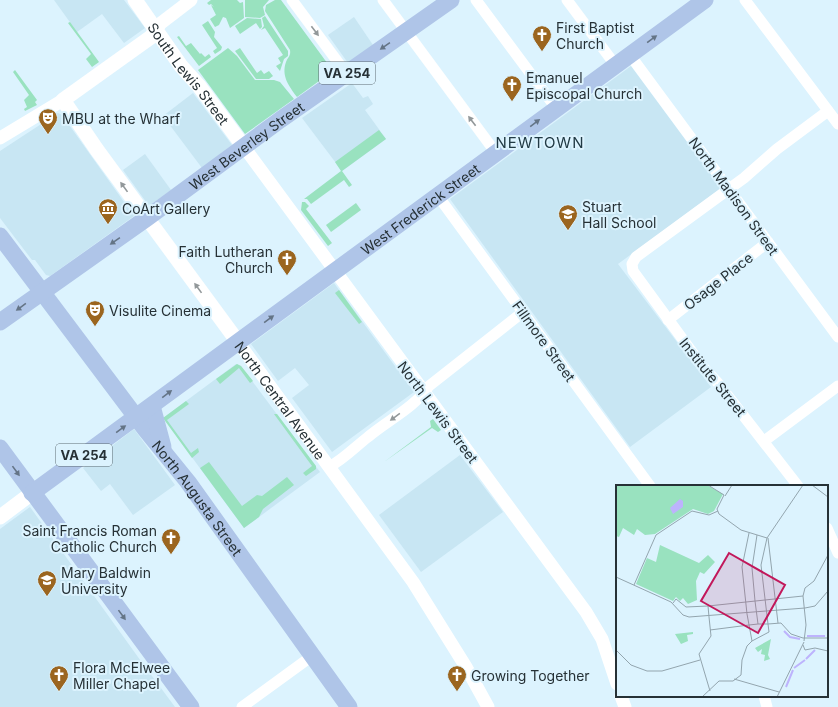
<svg xmlns="http://www.w3.org/2000/svg" width="838" height="707" viewBox="0 0 838 707" font-family="Inter,sans-serif">
<rect width="100%" height="100%" fill="#dcf3fe"/>
<g fill="#c8e6f3">
<polygon points="54,0 124,0 145,28 124,43 102,14 77,32"/>
<polygon points="354,17 373,45 348,63 328,35"/>
<polygon points="631,66 721,188 618,264 711,387 630,447 450,199"/>
<polygon points="352,83 363,98 368,96 373,104 365,110 386,139 342,171 302,118"/>
<polygon points="193,93 232,145 202,168 163,116"/>
<polygon points="58,113 62,115 134,216 50,276 46,275 35,260 32,260 0,218 0,151"/>
<polygon points="145,154 171,190 149,206 123,170"/>
<polygon points="334,283 414,392 332,452 292,398 309,385 295,368 278,381 251,344"/>
<polygon points="236,364 241,366 320,472 244,528 163,418"/>
<polygon points="134,429 175,485 133,515 110,484 101,491 83,468"/>
<polygon points="460,455 503,512 421,572 379,515"/>
<polygon points="30,507 143,664 175,707 0,707 0,529"/>
</g>
<g fill="#99e2bf">
<polygon points="211,0 237,0 240,3 243,2 244,18 230,28 226,18 223,17 219,25 215,27 210,19 216,15 211,5 214,7 211,4 209,5 207,3"/>
<polygon points="245,0 269,0 263,7 265,15 260,18 245,17"/>
<path d="M275,0h6l52,71 -36,26c-8,-11 -16,-21 -11,-35 2,-5 5,-6 4,-12l-25,-39 1,-6z"/>
<polygon points="265,16 288,51 288,56 284,59 280,71 276,66 281,63 278,58 283,55 265,28 261,30 264,26 262,18"/>
<polygon points="247,18 261,19 262,27 260,29 256,23 240,34 235,26"/>
<polygon points="208,21 215,32 214,37 222,47 221,50 215,54 213,51 217,48 202,25"/>
<polygon points="70,22 99,62 92,67 86,59 91,54 68,23"/>
<polygon points="179,36 186,46 191,43 200,54 201,53 205,57 209,54 211,57 199,66 177,37"/>
<polygon points="228,48 237,56 255,80 274,80 280,82 294,99 245,134 198,70"/>
<polygon points="240,48 257,73 261,70 264,74 269,71 273,76 269,79 256,79 235,51"/>
<polygon points="15,70 37,100 35,102 37,105 25,111 24,109 27,107 24,100 29,95 13,72"/>
<polygon points="379,130 386,139 342,171 352,185 349,187 344,180 311,204 307,199 304,199 341,171 335,162"/>
<polygon points="302,202 305,202 309,206 306,209 332,243 328,246 301,210"/>
<polygon points="356,203 361,210 331,232 326,225"/>
<polygon points="339,290 362,322 359,324 335,293"/>
<polygon points="237,364 241,366 253,381 250,383 239,368 220,384 216,379"/>
<polygon points="186,401 189,404 167,420 191,453 198,448 199,452 192,458 163,418"/>
<polygon points="274,414 277,414 316,466 316,469 306,476 303,473 312,466"/>
<polygon points="433,419 441,430 438,432 432,428 384,462 431,427 430,421"/>
<polygon points="209,462 242,506 257,495 262,496 287,477 294,485 263,509 259,517 244,528 200,468"/>
</g>
<g fill="none" stroke-linecap="round" stroke-linejoin="round">
<g stroke="#fff" stroke-width="11">
<polyline points="292,0 346,73"/>
<polyline points="383,0 496,153"/>
<polyline points="476,0 556,108"/>
<polyline points="567,0 616,66"/>
<polyline points="745,0 838,124"/>
<polyline points="630,55 838,337"/>
<polyline points="438,196 650,486"/>
<polyline points="668,320 768,242"/>
<polyline points="764,441 838,386"/>
<path d="M329,467c15,-8 26,-20 39,-30 20,-17 46,-29 61,-51l94,-74"/>
<polyline points="798,486 718,383 703,367 633,271 632,264 636,257 744,178 777,149 828,111"/>
<polyline points="827,528 838,553"/>
<polyline points="764,696 767,707"/>
<polyline points="242,707 312,656"/>
</g>
<g stroke="#fff" stroke-width="13">
<polyline points="156,30 161,23 191,0"/>
<polyline points="0,138 63,100"/>
<polyline points="244,147 586,612 602,639 617,684"/>
<path id="s1" d="M238,342l175,240 53,85 22,40"/>
<polyline points="621,696 625,707"/>
</g>
<g stroke="#fff" stroke-width="15">
<path id="s2" d="M135,0l46,66 18,20 45,61"/>
<polyline points="156,30 151,37 63,100 97,150 238,342"/>
<polyline points="0,517 32,493"/>
</g>
<g stroke="#afc5e8" stroke-width="17">
<path id="s3" d="M0,236l145,193 43,53 161,225"/>
<path id="s4" d="M0,322l147,-104 133,-98 171,-120"/>
<polyline points="152,406 163,447"/>
<polyline points="0,448 191,707"/>
<path id="s5" d="M32,493l673,-493"/>
</g>
</g>
<defs><path id="oneway-solid" d="M-6-.8H1V-3.2L6.5 0L1 3.2V.8H-6Z"/></defs>
<g fill="#92989a">
<use href="#oneway-solid" transform="translate(315 31) rotate(53)"/>
<use href="#oneway-solid" transform="translate(472 121) rotate(-127)"/>
<use href="#oneway-solid" transform="translate(124 187) rotate(-126)"/>
<use href="#oneway-solid" transform="translate(198 288) rotate(-126)"/>
<use href="#oneway-solid" transform="translate(395 417) rotate(144)"/>
</g>
<g fill="#647486">
<use href="#oneway-solid" transform="translate(652 39) rotate(-36)"/>
<use href="#oneway-solid" transform="translate(385 46) rotate(145)"/>
<use href="#oneway-solid" transform="translate(535 123) rotate(-37)"/>
<use href="#oneway-solid" transform="translate(115 241) rotate(145)"/>
<use href="#oneway-solid" transform="translate(21 307) rotate(144)"/>
<use href="#oneway-solid" transform="translate(269 319) rotate(-36)"/>
<use href="#oneway-solid" transform="translate(167 394) rotate(-37)"/>
<use href="#oneway-solid" transform="translate(121 429) rotate(-36)"/>
<use href="#oneway-solid" transform="translate(16 471) rotate(54)"/>
<use href="#oneway-solid" transform="translate(122 615) rotate(54)"/>
</g>
<defs>
<symbol id="church-pin" viewBox="-11 -11 22 30"><path d="M0 17L-7.5 6A9.5 9.5 0 1 1 7.5 6Z" fill="#9b651f" stroke="#dcf3fe"/><path d="M-1.2-6h2.4v3.5h3.3v2.4h-3.3V6h-2.4V-.1h-3.3v-2.4h3.3Z" fill="#fff"/></symbol>
<symbol id="theatre-pin" viewBox="-11 -11 22 30"><path d="M0 17L-7.5 6A9.5 9.5 0 1 1 7.5 6Z" fill="#9b651f" stroke="#dcf3fe"/><path d="M-5-5.5Q0-4 5-5.5V0Q5 5 0 6Q-5 5-5 0ZM-3.3-2.5H-1v1.5H-3.3ZM1-2.5H3.3v1.5H1ZM-2.8 1Q0 5.5 2.8 1Z" fill="#fff"/></symbol>
<symbol id="museum-pin" viewBox="-11 -11 22 30"><path d="M0 17L-7.5 6A9.5 9.5 0 1 1 7.5 6Z" fill="#9b651f" stroke="#dcf3fe"/><path d="M0-6L6-3V-2H-6V-3ZM-5-1h2V3h-2ZM-1-1h2V3h-2ZM3-1h2V3H3ZM-6 4H6V6H-6Z" fill="#fff"/></symbol>
<symbol id="school-pin" viewBox="-11 -11 22 30"><path d="M0 17L-7.5 6A9.5 9.5 0 1 1 7.5 6Z" fill="#9b651f" stroke="#dcf3fe"/><path d="M0-5L7-2L0 1L-7-2ZM-4 1L0 2.5L4 1V4Q0 6-4 4Z" fill="#fff"/></symbol>
<symbol id="university-pin" viewBox="-11 -11 22 30"><path d="M0 17L-7.5 6A9.5 9.5 0 1 1 7.5 6Z" fill="#9b651f" stroke="#dcf3fe"/><path d="M0-5L7-2L0 1L-7-2ZM-4 1L0 2.5L4 1V4Q0 6-4 4Z" fill="#fff"/></symbol>
</defs>
<g fill-rule="evenodd">
<use href="#church-pin" x="531" y="24" width="22" height="30"/>
<use href="#church-pin" x="501" y="74" width="22" height="30"/>
<use href="#theatre-pin" x="37" y="107" width="22" height="30"/>
<use href="#museum-pin" x="97" y="197" width="22" height="30"/>
<use href="#school-pin" x="557" y="203" width="22" height="30"/>
<use href="#church-pin" x="276" y="248" width="22" height="30"/>
<use href="#theatre-pin" x="84" y="299" width="22" height="30"/>
<use href="#church-pin" x="160" y="527" width="22" height="30"/>
<use href="#university-pin" x="36" y="569" width="22" height="30"/>
<use href="#church-pin" x="48" y="664" width="22" height="30"/>
<use href="#church-pin" x="446" y="664" width="22" height="30"/>
</g>
<g text-anchor="middle" dominant-baseline="central" stroke-width="4" stroke-linejoin="round" paint-order="stroke">
<g fill="#dcf3fe" stroke="#5d6b72" stroke-width="1">
<rect x="319" y="62" width="56" height="22" rx="3"/>
<rect x="56" y="444" width="56" height="22" rx="3"/>
</g>
<g font-size="13" font-weight="bold" fill="#263136">
<text x="347" y="73">VA 254</text>
<text x="84" y="455">VA 254</text>
</g>
<g font-size="14" fill="#263136" stroke="#dcf3fe" text-anchor="start">
<text x="556" y="27">First Baptist<tspan x="556" dy="16">Church</tspan></text>
<text x="526" y="77">Emanuel<tspan x="526" dy="16">Episcopal Church</tspan></text>
<text x="62" y="118">MBU at the Wharf</text>
<text x="582" y="206">Stuart<tspan x="582" dy="16">Hall School</tspan></text>
<text x="122" y="208">CoArt Gallery</text>
<text x="273" y="251" text-anchor="end">Faith Lutheran<tspan x="273" dy="16">Church</tspan></text>
<text x="109" y="310">Visulite Cinema</text>
<text x="157" y="530" text-anchor="end">Saint Francis Roman<tspan x="157" dy="16">Catholic Church</tspan></text>
<text x="61" y="572">Mary Baldwin<tspan x="61" dy="16">University</tspan></text>
<text x="73" y="667">Flora McElwee<tspan x="73" dy="16">Miller Chapel</tspan></text>
<text x="471" y="675">Growing Together</text>
</g>
<g font-size="14" fill="#263136" stroke="#dcf3fe">
<text stroke="none"><textPath href="#s2" startOffset="91">South Lewis Street</textPath></text>
<text stroke="none"><textPath href="#s4" startOffset="303">West Beverley Street</textPath></text>
<text transform="translate(734 196) rotate(54)">North Madison Street</text>
<text stroke="none"><textPath href="#s5" startOffset="481">West Frederick Street</textPath></text>
<text transform="translate(718 281) rotate(-38)">Osage Place</text>
<text transform="translate(544 341) rotate(54)">Fillmore Street</text>
<text transform="translate(713 377) rotate(51)">Institute Street</text>
<text stroke="none"><textPath href="#s1" startOffset="72">North Central Avenue</textPath></text>
<text transform="translate(438 412) rotate(53)">North Lewis Street</text>
<text stroke="none"><textPath href="#s3" startOffset="328">North Augusta Street</textPath></text>
</g>
<g font-size="15" letter-spacing="1" fill="#213a44" stroke="#dcf3fe">
<text x="540" y="142">NEWTOWN</text>
</g>
</g>
<g transform="translate(616 485)">
<rect width="212" height="212" fill="#dcf3fe"/>
<path d="M0,0h91l16,9 -9,17 -6,3 -15,-5 -38,25 -10,1 -8,-6 -3,6 -11,-7 -4,9 -3,-1zM44,60l39,18 9,-8 7,7 -11,12 -4,-2 -4,9 1,19 -9,4 -5,-6 -3,3 -4,-4 -3,4 -37,-17 11,-26 9,4zM77,147v2l-6,1 1,6 -7,3 -6,-10zM155,154l-3,16 2,4 -6,2 1,-6 -4,-1 1,-5 -4,3 -3,-4z" fill="#99e2bf"/>
<path d="M64,14l3,2v6l-10,7 -3,-6z" fill="#bdb3fd"/>
<path fill="none" stroke="#bdb3fd" stroke-width="2" d="M168,146l6,6 10,2M191,151h18M190,174l9,-9M178,183l11,-8M170,202l7,-17"/>
<path fill="none" stroke="#93a5ae" stroke-width="1" d="M92,0l16,10 -7,14 2,5 22,16 26,8M187,0l-36,53 -6,27 7,59 13,-1 10,11 12,4h25M196,0l16,12M109,11l7,-11M152,53l10,85M0,92l55,25 12,13 6,2 116,-9M18,100l22,-50 36,-24 17,4 9,-4M187,111l2,-8 9,-7 14,-26M139,116l-3,-33 5,-33M57,118l3,-4 10,8 22,-1M189,123l10,-2 13,-15M131,129l-5,-47 7,-34M93,132l2,19 -12,18 11,37M93,132l-1,-11 95,-10 3,29 -2,16M133,140l9,-1 -3,-23M94,145l39,-5M136,156l17,-9 -1,-8h-10M187,160l2,5 10,-2 13,3M0,165l15,15 16,6h15l38,-11M118,194l45,13M86,212l17,-16h14l8,-6 1,-15 5,-14 5,-5 -5,-27M161,212l27,-55"/>
<path fill="#c2185b" fill-opacity="0.15" stroke="#c2185b" stroke-width="2" d="M113,68l56,32 -27,48 -57,-32z"/>
<rect width="212" height="212" fill="none" stroke="#263136" stroke-width="2"/>
</g>
</svg>
